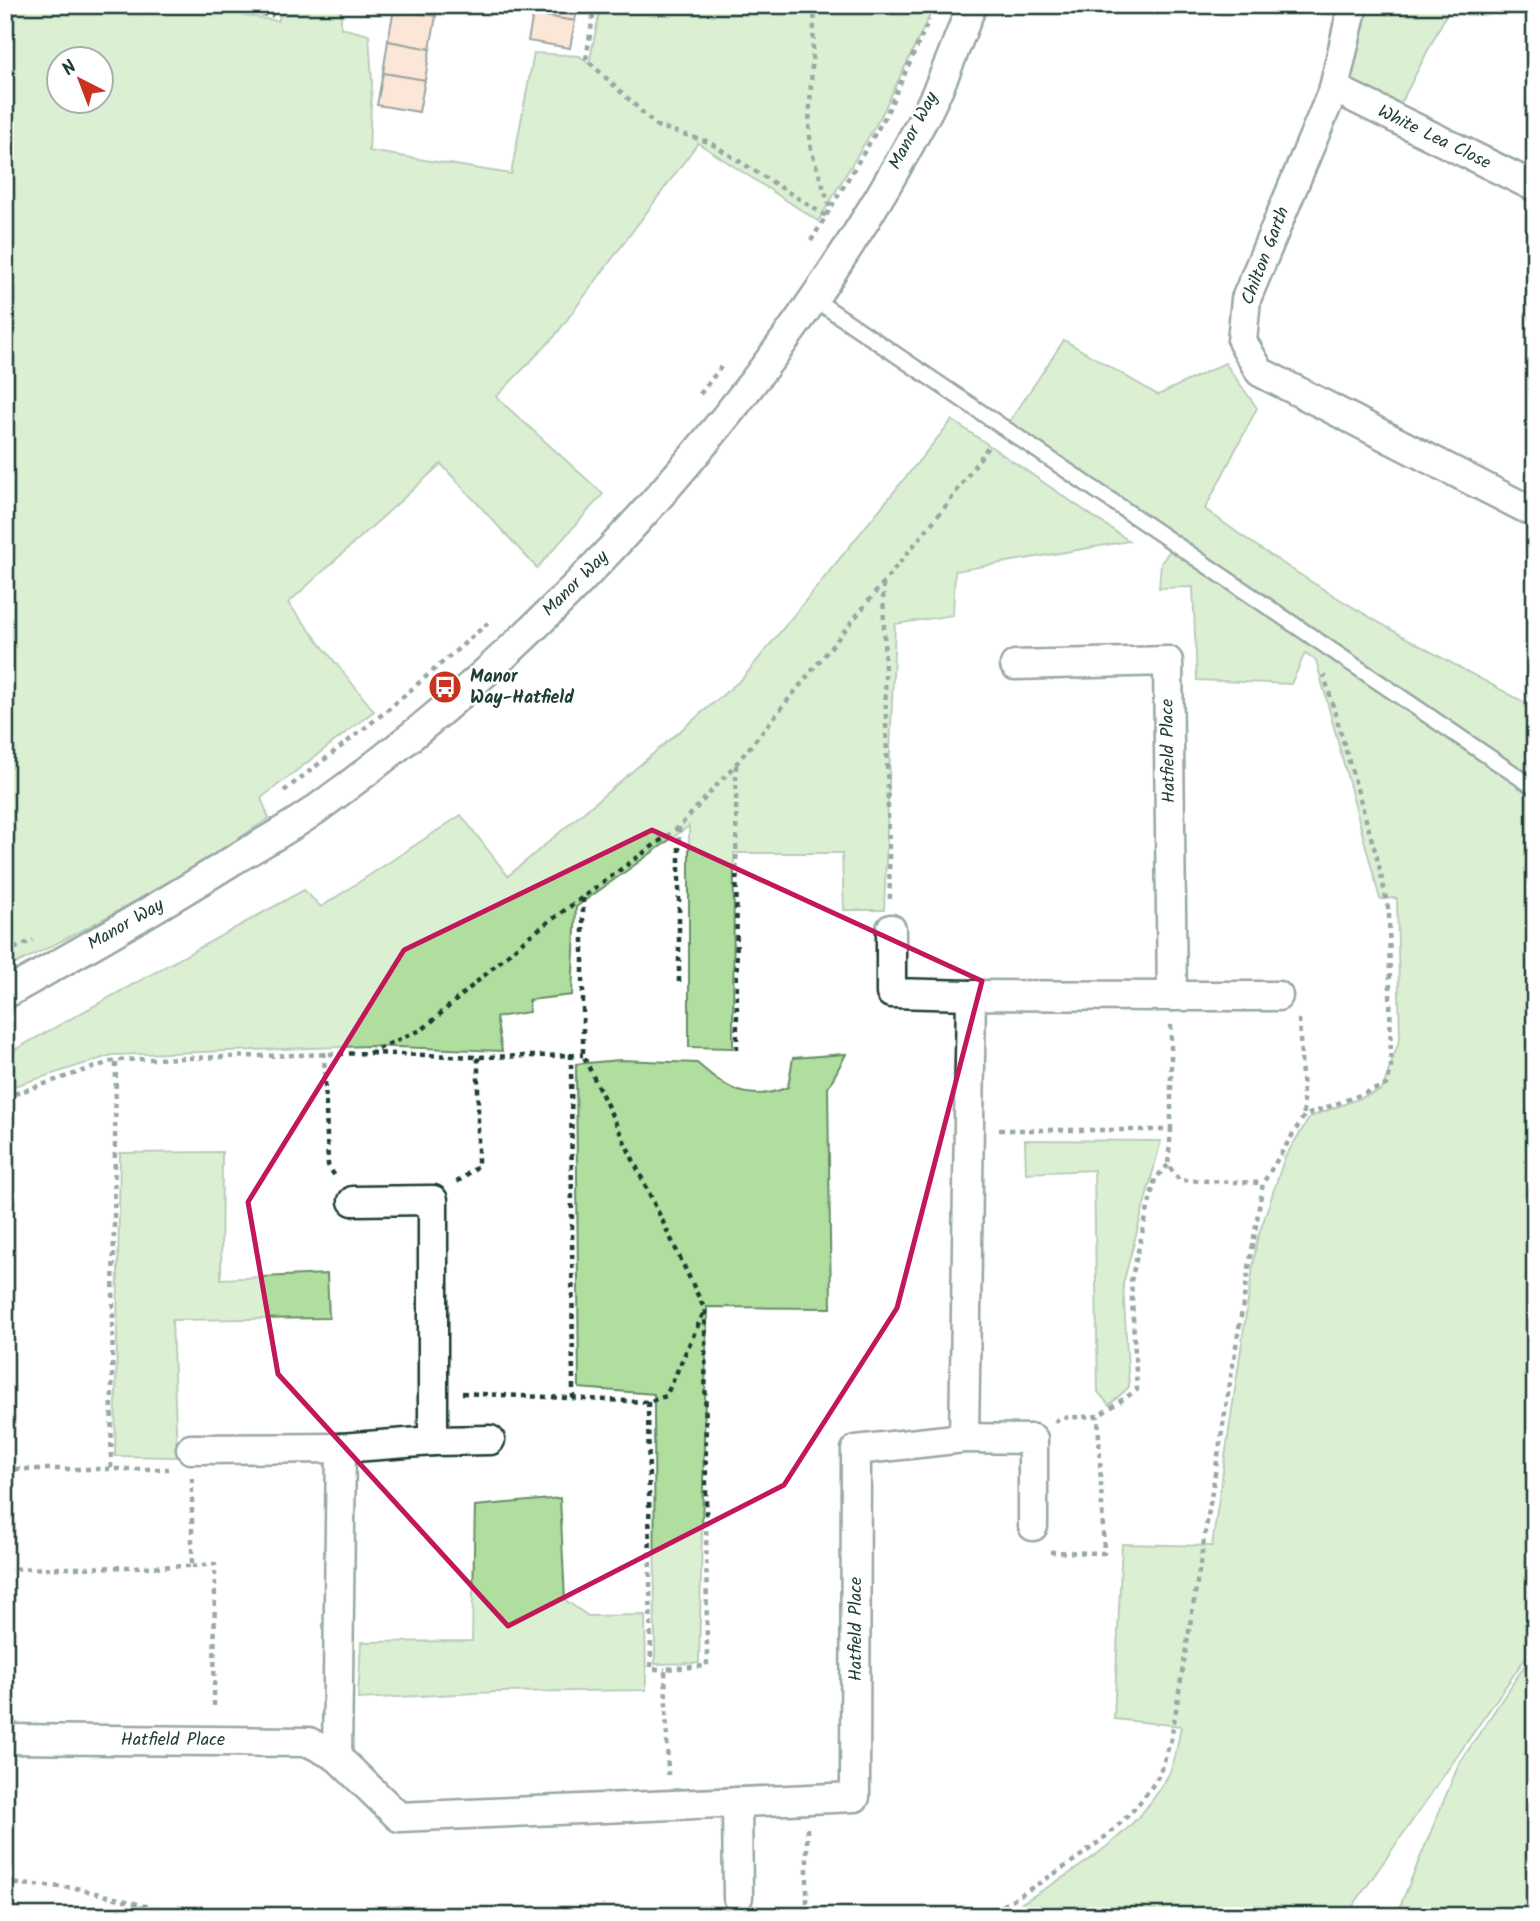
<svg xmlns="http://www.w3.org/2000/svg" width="1540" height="1921" viewBox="0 0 1540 1921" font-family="Kalam,sans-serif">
<rect width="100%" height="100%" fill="#fff"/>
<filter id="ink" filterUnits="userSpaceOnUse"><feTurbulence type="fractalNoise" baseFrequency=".0143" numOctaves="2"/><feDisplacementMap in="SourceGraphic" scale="14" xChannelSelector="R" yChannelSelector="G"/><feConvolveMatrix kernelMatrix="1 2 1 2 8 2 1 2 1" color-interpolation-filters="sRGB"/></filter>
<g filter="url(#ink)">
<g fill="#b0de9e" stroke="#688e69" stroke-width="2" fill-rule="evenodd">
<path d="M5,5h177l96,16 6,-16h57v23l28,7 3,46 -3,70 142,23 23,-121 46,3 9,8 12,-59h334l-54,111 -63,105 -120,-78 -144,194 -58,60 107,97 -66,74 -96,-104 -153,139 86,108 -113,87 8,20c-83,58 -173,107 -264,151zM60,60h42v42h-42z"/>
<polygon points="1365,5 1451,5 1400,105 1349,80"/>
<path d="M1064,340l94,55 67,-32 32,45 -52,101c102,77 217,139 330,199v936l-189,272h-345c63,-40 132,-74 168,-142 7,-14 9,-33 12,-48l-67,-7 8,-175 90,2 45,-306 28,-83 25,-40 72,-27 18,-52 -3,-140 -17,1 -64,-239 -11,-7 -14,31 -94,-4 -4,-93 -34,1 2,-25 17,-24 -170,-115z"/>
<polygon points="952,420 1129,541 955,571 953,615 895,624 884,910 844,910 842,853 734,853 733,1048 689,1047 689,826 576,907 572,995 529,1000 529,1012 496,1017 502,1051 369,1046 112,1055 5,1089 5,1055 304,890 321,907 461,815 508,876 743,678"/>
<path d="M846,1054l-18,34 3,220 -124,-1 -8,356 -44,1 -1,-270 -75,-6 -3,-324 44,-4 77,3c30,26 51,41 91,24l5,-29z"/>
<polygon points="1025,1140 1161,1141 1123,1284 1129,1387 1109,1405 1098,1392 1094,1170 1026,1173"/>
<polygon points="222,1152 221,1279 327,1274 329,1318 172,1320 177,1457 115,1456 120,1153"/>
<polygon points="560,1498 565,1600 588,1616 645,1615 646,1690 497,1692 358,1699 361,1642 472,1641 475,1506"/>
<polygon points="1535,1650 1535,1916 1396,1916 1459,1764"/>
</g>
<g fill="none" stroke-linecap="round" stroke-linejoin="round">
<polyline stroke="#6691a7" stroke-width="10" points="1517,1916 1535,1907"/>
</g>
<g fill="#f9c7a8" stroke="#1f3d34" stroke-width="2">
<polygon points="394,5 438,5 436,16 394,9"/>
<polygon points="534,5 578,5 575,21 533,14"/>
<polygon points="394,9 436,16 430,49 388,41"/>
<polygon points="533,14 575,21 570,48 528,41"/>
<polygon points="388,41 430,49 425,80 383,73"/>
<polygon points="383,73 425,80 419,112 377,105"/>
</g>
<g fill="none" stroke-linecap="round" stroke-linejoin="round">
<defs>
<polyline id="service" points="814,299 1535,788"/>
<g id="minor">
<polyline points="1353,5 1334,88 1246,299 1242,341 1260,372 1535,513"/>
<polyline points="1334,88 1535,187"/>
<polyline points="891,929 891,993 971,995"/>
<path d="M5,994c77,-43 152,-86 227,-133 30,-18 62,-35 90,-56 239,-173 465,-428 603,-689 19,-35 32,-74 47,-111"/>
<polyline points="1172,996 1278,996"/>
<polyline points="964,1438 1033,1439 1033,1526"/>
<polyline points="433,1441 490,1440"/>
<polyline points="341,1448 433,1441 433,1200 353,1201"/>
<polyline points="191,1449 341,1448 337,1757"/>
<polyline points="5,1739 309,1742 337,1757 399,1817 855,1797 856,1450 964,1438 971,995 1172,996 1168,661 1015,665"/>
<polyline points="737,1802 738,1897"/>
</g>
</defs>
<use href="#service" stroke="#1f3d34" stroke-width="19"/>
<use href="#minor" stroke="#1f3d34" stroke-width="33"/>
<g stroke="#1f3d34" stroke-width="4.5" stroke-dasharray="5 5" stroke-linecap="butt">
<polyline points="212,5 271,16 276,5"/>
<polyline points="595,5 586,59 657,126 709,142 826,216"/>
<polyline points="815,5 809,124 811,150 830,207"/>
<polyline points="811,241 885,117 929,20"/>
<polyline points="700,394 721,367"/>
<polyline points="883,584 890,900"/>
<polyline points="736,765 737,1055"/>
<polyline points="284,791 384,713 488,623"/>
<polyline points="679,827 679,982"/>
<polyline points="583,898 583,1055 705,1310 707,1666 665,1669 668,1775"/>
<polyline points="5,953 33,940"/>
<polyline points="1299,1019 1304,1116"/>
<polyline points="324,1052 328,1165 336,1178"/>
<polyline points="370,1053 478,1057 583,1055"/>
<polyline points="571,1054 573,1399"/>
<polyline points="5,1097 116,1060 369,1053 423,1029 528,937 679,827 736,764 949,502 990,444"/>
<polyline points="999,1130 1171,1130 1168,1165 1179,1180 1263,1183"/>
<polyline points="1171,1130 1171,1024"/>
<polyline points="457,1182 478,1166 478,1057"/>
<polyline points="462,1393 648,1402 666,1396 703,1314"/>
<polyline points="648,1402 651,1669 665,1669"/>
<polyline points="1055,1422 1059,1418 1098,1416 1137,1390 1131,1281 1155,1179 1168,1165"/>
<polyline points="111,1468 116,1060"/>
<polyline points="5,1469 169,1469"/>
<polyline points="1050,1552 1104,1553 1098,1416"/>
<polyline points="192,1566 215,1564 214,1711"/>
<polyline points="5,1569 192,1566 192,1478"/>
<polyline points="807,1828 807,1916"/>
<polyline points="5,1883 76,1888 185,1916"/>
<path d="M986,1916c61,-39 130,-73 170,-136 7,-12 10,-28 15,-40l92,-557 41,-67 82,-31 5,-15 -2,-158 -11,-51 -54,-186"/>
</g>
<use href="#service" stroke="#fff" stroke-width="14"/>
<use href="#minor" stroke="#fff" stroke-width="28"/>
</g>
</g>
<path d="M0 0H1540V1921H0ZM652,830l330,151 -85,327 -113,177 -276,141 -230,-252 -30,-172 156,-252z" fill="#fff" fill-opacity=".55" fill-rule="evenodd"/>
<path fill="none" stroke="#c2185b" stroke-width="5" stroke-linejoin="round" d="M652,830l330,151 -85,327 -113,177 -276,141 -230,-252 -30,-172 156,-252z"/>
<defs>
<symbol id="bus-disc" viewBox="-11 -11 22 22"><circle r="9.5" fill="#c8321e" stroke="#fff"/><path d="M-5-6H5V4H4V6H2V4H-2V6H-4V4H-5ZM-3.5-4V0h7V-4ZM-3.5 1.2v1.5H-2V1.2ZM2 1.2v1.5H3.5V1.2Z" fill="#fff"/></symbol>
</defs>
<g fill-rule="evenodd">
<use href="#bus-disc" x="426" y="668" width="38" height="38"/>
</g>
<g text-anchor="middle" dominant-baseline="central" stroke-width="5" stroke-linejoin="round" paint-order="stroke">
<g font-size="18" fill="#1f3d34" stroke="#fff">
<text transform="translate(914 131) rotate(-62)">Manor Way</text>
<text transform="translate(1434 138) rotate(26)">White Lea Close</text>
<text transform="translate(1266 256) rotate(-69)">Chilton Garth</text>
<text transform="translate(576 584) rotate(-45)">Manor Way</text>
<text transform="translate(1169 751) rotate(-91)">Hatfield Place</text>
<text transform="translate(126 925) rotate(-30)">Manor Way</text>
<text transform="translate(856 1629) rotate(-90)">Hatfield Place</text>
<text x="173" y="1740">Hatfield Place</text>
</g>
<g font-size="18" font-weight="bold" fill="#1f3d34" stroke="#fff" text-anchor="start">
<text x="470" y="677">Manor<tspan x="470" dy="21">Way-Hatfield</tspan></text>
</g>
</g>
<rect width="1540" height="1921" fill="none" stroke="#fff" stroke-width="28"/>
<rect x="14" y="14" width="1512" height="1893" fill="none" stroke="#1f3d34" stroke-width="2.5" filter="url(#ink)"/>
<g transform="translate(80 80) rotate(318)"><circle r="33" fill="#ffffff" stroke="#a5b1ae" stroke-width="2"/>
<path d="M0-5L12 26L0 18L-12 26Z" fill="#c8321e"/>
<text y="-10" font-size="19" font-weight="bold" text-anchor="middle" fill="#1f3d34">N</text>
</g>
</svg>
